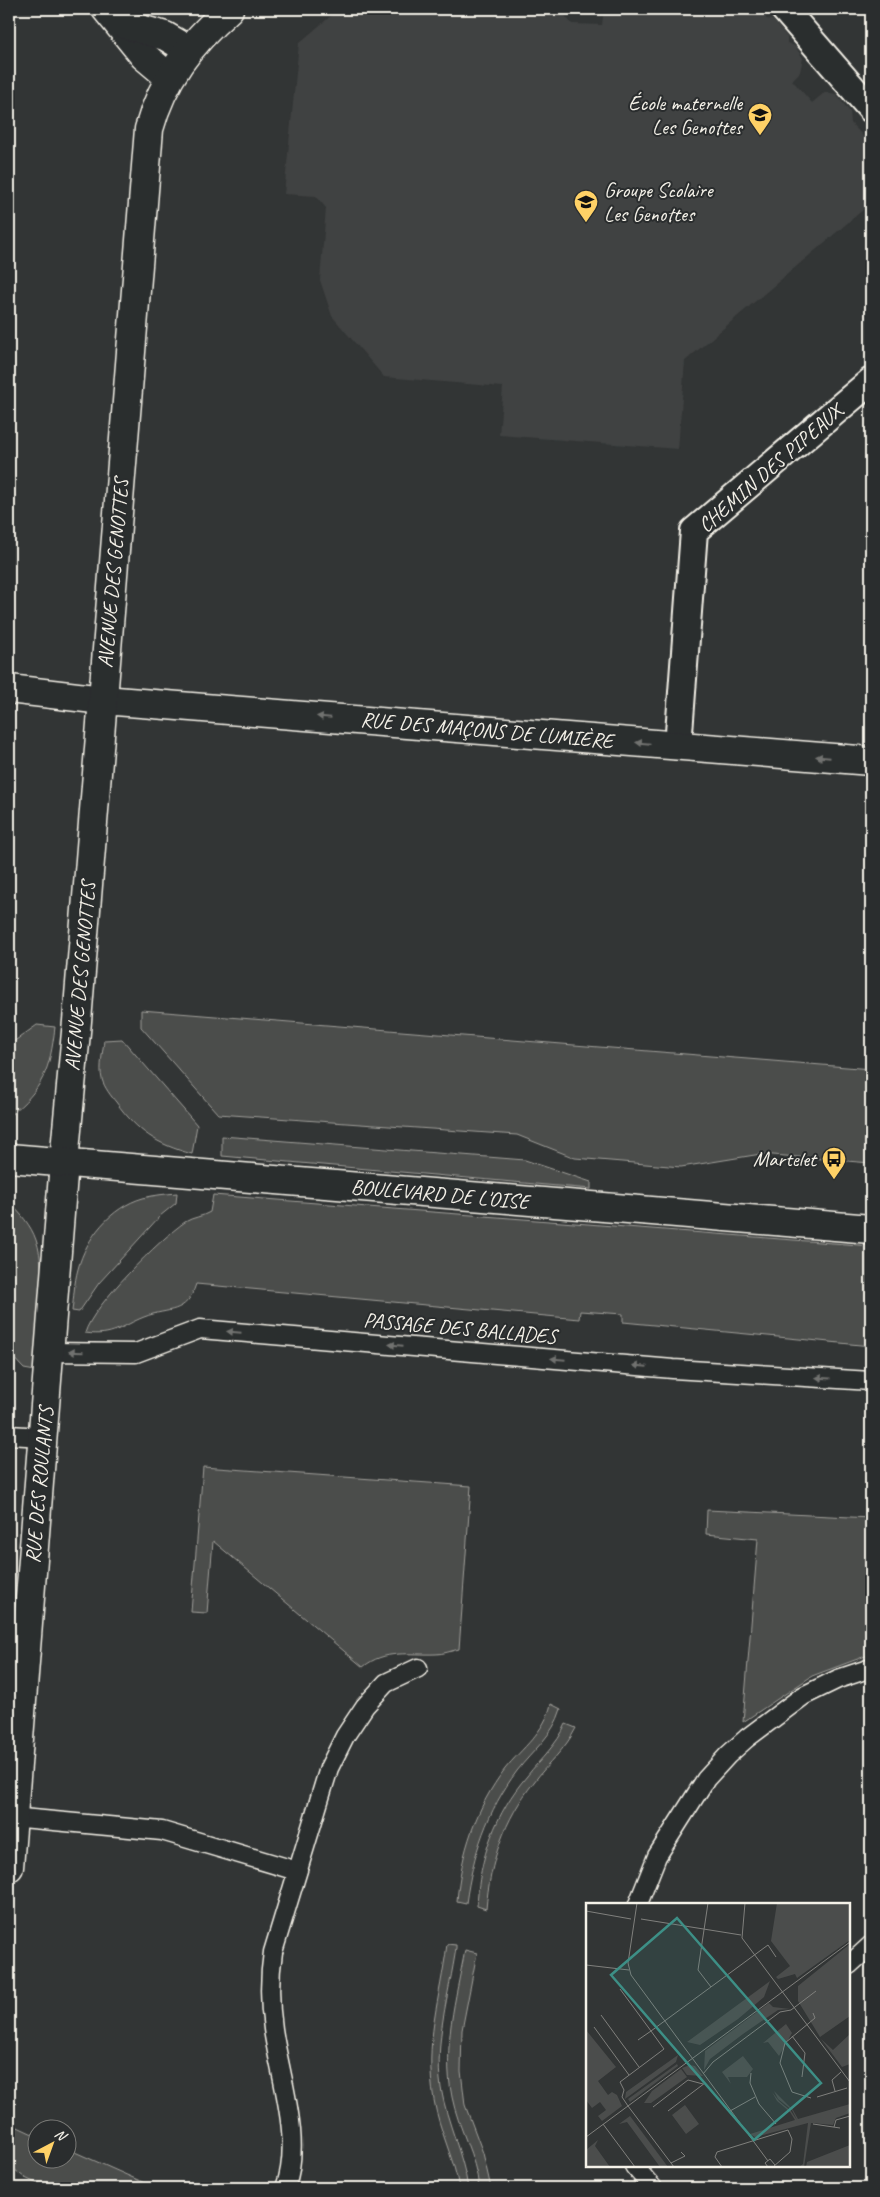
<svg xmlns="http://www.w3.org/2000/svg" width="880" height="2197" viewBox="0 0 880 2197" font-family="Caveat,sans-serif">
<rect width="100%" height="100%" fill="#323535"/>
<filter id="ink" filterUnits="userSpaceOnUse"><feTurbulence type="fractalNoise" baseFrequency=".02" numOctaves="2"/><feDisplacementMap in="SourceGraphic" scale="10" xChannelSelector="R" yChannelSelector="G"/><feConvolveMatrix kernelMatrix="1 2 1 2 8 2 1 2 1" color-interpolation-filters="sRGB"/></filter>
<g filter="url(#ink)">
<polygon fill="#404242" points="339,9 559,9 572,24 602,25 604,9 765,9 766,19 773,20 787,37 787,43 795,46 803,58 800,72 792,80 812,103 825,92 836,94 850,112 851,123 863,136 871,137 871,203 685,361 678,449 499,435 503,387 384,377 332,316 320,280 326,208 316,196 284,194 299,43"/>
<g fill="#4b4d4c" stroke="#a09f9a">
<polygon points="141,1010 871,1069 871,1163 761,1154 681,1167 575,1158 517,1135 218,1114 141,1027"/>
<path d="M37,1025l18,2c-5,43 -12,62 -46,89v-71z"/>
<path d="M122,1039l75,86 -5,29c-36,-10 -54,-22 -76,-52 -5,-6 -12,-15 -14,-23 -3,-12 1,-27 2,-39z"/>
<polygon points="222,1136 525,1160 591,1182 591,1189 222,1156"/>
<path d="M177,1193l-1,10 -16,13 -61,67 -20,29 -7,-1c2,-14 2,-28 6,-42 8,-31 33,-62 65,-71 11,-3 23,-4 34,-5z"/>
<path d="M213,1195l658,51v100l-248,-24v-8l-43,-3 -1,8 -383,-35c-10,32 -27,23 -52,33 -23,9 -30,20 -59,16 8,-28 75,-94 100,-111 8,-5 17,-5 25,-10z"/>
<path d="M9,1202c11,11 22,23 27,38 12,32 1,96 -1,131l-11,-2 -15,-16z"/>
<path d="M203,1467l268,19 -12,163c-8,2 -16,5 -23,5 -27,1 -51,-5 -73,13l-150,-126 -6,72 -16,-1z"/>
<polygon points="707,1510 871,1518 871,1654 812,1676 743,1722 758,1539 706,1534"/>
<path d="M551,1704l10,5c-8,27 -28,41 -44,62 -30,40 -44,83 -51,132l-9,-2c4,-48 19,-94 48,-132 17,-21 40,-37 46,-65z"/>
<path d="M566,1724l10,4c-11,22 -28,35 -42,54 -30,38 -44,80 -48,127l-9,-3c2,-48 19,-94 50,-130 14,-18 30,-31 39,-52z"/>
<path d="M447,1944l9,1v3c-7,48 -22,92 -15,140 6,35 22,66 27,100h-9c-5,-30 -20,-58 -25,-88 -10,-58 6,-100 13,-156z"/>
<path d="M465,1950l12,3 -15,77 -1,41 4,34 18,48 8,35h-12c-3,-32 -21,-60 -27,-91 -10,-50 4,-99 13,-147z"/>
<polygon points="9,2123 37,2136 38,2160 68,2160 68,2149 156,2188 47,2188 25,2178 9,2165"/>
</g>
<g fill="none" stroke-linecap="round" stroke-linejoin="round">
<defs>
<g id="service">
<polyline points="49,1352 136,1353 200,1329 673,1369 871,1381"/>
<polyline points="9,1435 43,1437"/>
<polyline points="11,1817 162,1831 297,1871"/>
<polyline points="638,1904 657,1856 706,1779 728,1755 747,1738 803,1696 838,1679 871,1668"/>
<polyline points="849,1965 871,1945"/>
<polyline points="634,2166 653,2188"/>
<path d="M285,2188c18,-48 -5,-110 -12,-159 -4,-27 -4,-51 0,-77l56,-184 16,-32 20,-30 21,-23 32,-15"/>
</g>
<g id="pedestrian">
<polyline points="784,9 871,109"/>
<polyline points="678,746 694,531 871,381"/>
</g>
<g id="minor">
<polyline points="106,9 144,56 169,77"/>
<polyline points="113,16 126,25 165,36 189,50"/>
<polyline points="9,689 103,700 871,761"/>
<polyline points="9,1867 64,1162"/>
</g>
<path id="tertiary" d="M64,1162l13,-141 72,-892c14,-51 41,-85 80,-120"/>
<polyline id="secondary" points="9,1158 871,1229"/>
</defs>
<use href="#service" stroke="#f4f1e8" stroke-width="21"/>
<use href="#pedestrian" stroke="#f4f1e8" stroke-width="30"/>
<use href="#minor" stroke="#f4f1e8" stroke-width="31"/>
<use href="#tertiary" stroke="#f4f1e8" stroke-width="31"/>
<use href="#secondary" stroke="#f4f1e8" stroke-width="31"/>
<use href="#service" stroke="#2a2d2e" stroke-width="18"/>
<use href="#pedestrian" stroke="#2a2d2e" stroke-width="26"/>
<use href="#minor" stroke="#2a2d2e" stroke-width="28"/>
<use href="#tertiary" stroke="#2a2d2e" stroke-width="28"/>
<use href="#secondary" stroke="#2a2d2e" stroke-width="28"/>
</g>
<defs><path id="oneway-solid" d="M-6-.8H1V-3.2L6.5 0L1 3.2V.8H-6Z" transform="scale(1.25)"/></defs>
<g fill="#71726f">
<use href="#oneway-solid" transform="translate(324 717) rotate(-175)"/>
<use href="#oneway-solid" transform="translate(643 743) rotate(-175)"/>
<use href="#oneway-solid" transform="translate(823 757) rotate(-175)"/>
<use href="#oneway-solid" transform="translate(234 1332) rotate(-175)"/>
<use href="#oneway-solid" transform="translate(396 1345) rotate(-175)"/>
<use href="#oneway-solid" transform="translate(76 1352) rotate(-179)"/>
<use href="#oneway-solid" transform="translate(558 1359) rotate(-175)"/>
<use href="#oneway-solid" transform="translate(640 1366) rotate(-175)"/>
<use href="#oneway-solid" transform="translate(823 1378) rotate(-177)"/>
</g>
</g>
<defs>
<symbol id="school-pin" viewBox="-11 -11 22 30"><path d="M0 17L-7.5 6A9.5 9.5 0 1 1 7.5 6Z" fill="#ffd166" stroke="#2a2d2e"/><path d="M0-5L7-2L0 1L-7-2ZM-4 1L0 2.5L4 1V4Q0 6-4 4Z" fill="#111"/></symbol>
<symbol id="bus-pin" viewBox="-11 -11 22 30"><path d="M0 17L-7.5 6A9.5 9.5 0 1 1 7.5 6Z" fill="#ffd166" stroke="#2a2d2e"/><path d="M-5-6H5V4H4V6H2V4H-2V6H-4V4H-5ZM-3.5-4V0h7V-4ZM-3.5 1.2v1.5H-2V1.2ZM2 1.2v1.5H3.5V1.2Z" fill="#111"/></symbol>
</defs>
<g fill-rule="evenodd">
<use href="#school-pin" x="746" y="101" width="28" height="38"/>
<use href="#school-pin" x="572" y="188" width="28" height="38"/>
<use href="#bus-pin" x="820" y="1145" width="28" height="38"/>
</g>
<g text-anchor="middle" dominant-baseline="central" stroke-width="4" stroke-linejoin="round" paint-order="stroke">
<g font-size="21" fill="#f4f1e8" stroke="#2a2d2e" text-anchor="end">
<text x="742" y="103">École maternelle<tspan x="742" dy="24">Les Genottes</tspan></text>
<text x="604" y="190" text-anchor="start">Groupe Scolaire<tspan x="604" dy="24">Les Genottes</tspan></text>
<text x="816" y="1159">Martelet</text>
</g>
<g font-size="21" fill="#f4f1e8" stroke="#2a2d2e">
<text transform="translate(770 468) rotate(-41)">CHEMIN DES PIPEAUX</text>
<text transform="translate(113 573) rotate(-85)">AVENUE DES GENOTTES</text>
<text transform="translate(487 730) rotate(5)">RUE DES MAÇONS DE LUMIÈRE</text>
<text transform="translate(80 976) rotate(-85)">AVENUE DES GENOTTES</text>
<text transform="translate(440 1194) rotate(5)">BOULEVARD DE L'OISE</text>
<text transform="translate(460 1328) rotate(5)">PASSAGE DES BALLADES</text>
<text transform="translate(39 1485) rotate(-85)">RUE DES ROULANTS</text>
</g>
</g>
<g transform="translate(586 1903)">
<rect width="264" height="264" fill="#323535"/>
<path d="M191,0h73v37l-53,38 -2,-4 -17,5 -2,-2 14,-11 -19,-25zM264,41v72l-30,21 -22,-36v-15zM184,78l-6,16 -26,22 -38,26 -13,-3zM183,100l4,4 17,2 -12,1 -35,24 -33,25 -6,11 1,-19zM200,121l6,9 -13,23 -11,-14 -5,1zM0,127l30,37 -18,14 10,14 4,-3 5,3 5,11 -20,15 -4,-5 8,-6 -6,-8 -8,6 -6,-8zM264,131v30l-8,3 -21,-28 12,11zM92,152l-2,7 -51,37 1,-7zM157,153l10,13 -6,8h-19l3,7 -9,-12zM91,161l1,2 -48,36 -2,-3zM104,162l5,1 8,10 -16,-1 -5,-7zM95,166l6,8 -36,26h-7l8,-12zM188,188l19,19 5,9 52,-15v9l-14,5 -3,7 -22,-2 -7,44h-5l4,-3 5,-41 -53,14 -5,-3 45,-14 -5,-8 -13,-11 -5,-9 7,9 12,10 6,9 -5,-10 -14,-11zM99,202l14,19 -13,10 -14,-19zM44,213l6,8 32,43h-8l-33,-45 -8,2zM12,237l-3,6 15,21h-24v-17zM264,242v22h-44l1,-5z" fill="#4b4d4c"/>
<path fill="none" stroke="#80807d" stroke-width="1" d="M51,0l-9,60 3,12 137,186M122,0l-10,67 13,17M159,0l-3,35 108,144M0,8l45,8M55,16l100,16M0,62l43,5M34,86l31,42 -13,9M15,112l38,52M8,124l35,48M206,133l13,17 -3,24M165,170l-1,10 9,21 17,20M117,171l10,-12 67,-50 11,-2 25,-19M249,188l-3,-11 9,-8M231,194l30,-9M225,195l-19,-6 -12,-29 5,-20 30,-25 -2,-5M42,203l-6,-9 2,-7 -4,-8 44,-33 -13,-18 117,-86 8,12M42,203l46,61M67,204l35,-27 15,4M82,208l37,-28M144,208l25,-14M17,221l32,43M227,221l27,4M248,224l2,-7 14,-4M0,234l264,-195M85,260l14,-7 -4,-4M136,264l-7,-10 2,-5 71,-22 4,9 -2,13 -17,15M182,264l-3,-4 5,-4 5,6"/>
<path fill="#3d8f86" fill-opacity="0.15" stroke="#3d8f86" stroke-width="2.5" d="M91,15l144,165 -67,57 -143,-165z"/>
<rect width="264" height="264" fill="none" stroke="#f4f1e8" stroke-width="2.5"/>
</g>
<rect width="880" height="2197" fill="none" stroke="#2a2d2e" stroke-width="30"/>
<rect x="15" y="15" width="850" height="2167" fill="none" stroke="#f4f1e8" stroke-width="2" filter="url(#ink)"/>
<g transform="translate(52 2144) rotate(41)"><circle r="24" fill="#2a2d2e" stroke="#7b7b78"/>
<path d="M0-4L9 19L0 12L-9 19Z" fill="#ffd166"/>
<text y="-8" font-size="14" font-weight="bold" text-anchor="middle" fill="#f4f1e8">N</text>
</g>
</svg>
